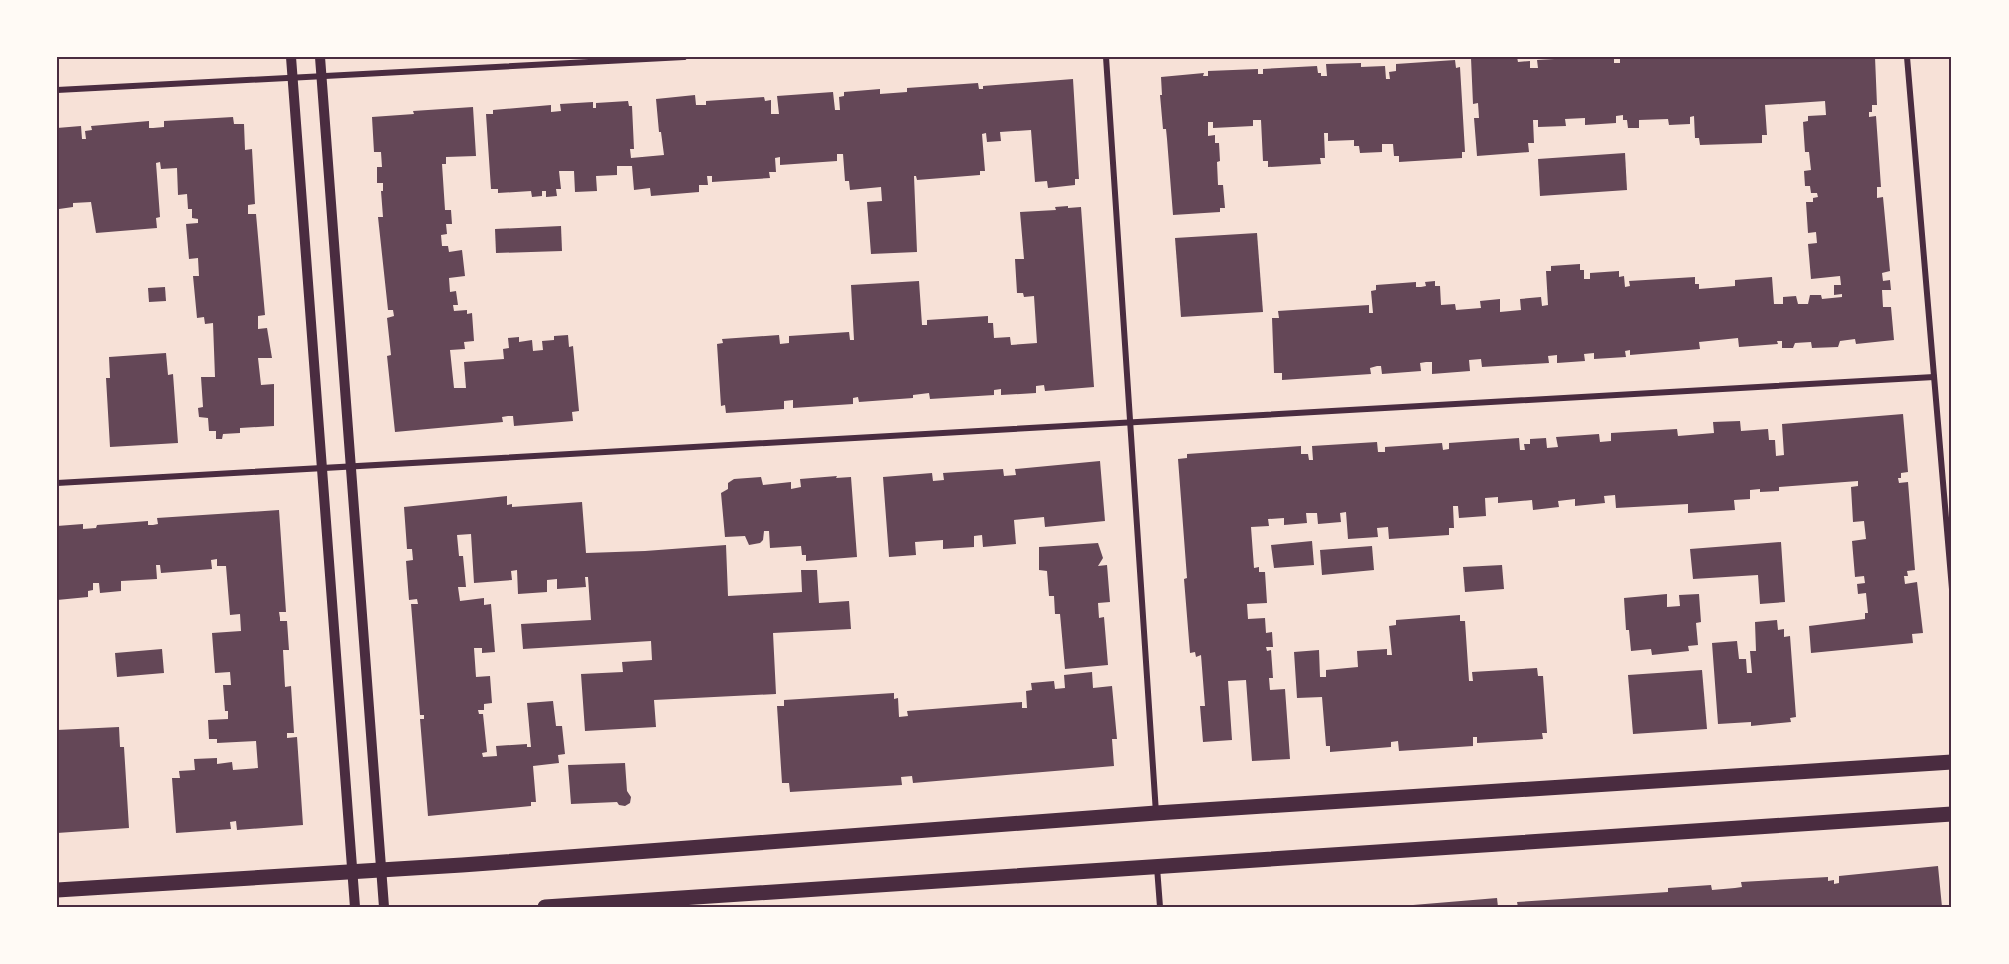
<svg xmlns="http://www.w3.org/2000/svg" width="2009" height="964" viewBox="0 0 2009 964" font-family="'DM Sans',sans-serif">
<rect width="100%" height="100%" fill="#f7e1d7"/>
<g fill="#644757">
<polygon points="1517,57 1518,62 1530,61 1530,68 1538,68 1537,60 1589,57 1614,57 1614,63 1620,63 1620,59 1625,59 1625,57 1875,57 1877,105 1872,105 1872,112 1869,112 1869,117 1876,116 1881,187 1877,187 1877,198 1883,197 1890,271 1882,273 1883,281 1890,280 1891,290 1882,290 1883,307 1891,307 1894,340 1856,344 1855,339 1840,341 1838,347 1812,348 1811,342 1795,343 1793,348 1782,348 1782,341 1777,341 1778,344 1739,347 1738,338 1699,342 1700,349 1630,355 1630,350 1625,351 1626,357 1594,359 1594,353 1584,354 1585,361 1557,363 1557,355 1548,356 1549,363 1482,367 1481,359 1469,360 1470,371 1432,374 1432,362 1426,362 1420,363 1421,371 1382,374 1381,366 1377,366 1370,368 1371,374 1282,380 1282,373 1274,373 1272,318 1279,318 1278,311 1369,305 1369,313 1373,313 1371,291 1376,290 1376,285 1416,282 1416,287 1421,287 1426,286 1425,282 1435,281 1435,286 1440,286 1441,305 1455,304 1456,310 1481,308 1480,301 1500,299 1500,312 1521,310 1520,299 1541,297 1542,306 1548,305 1546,271 1551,271 1551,266 1580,264 1580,270 1584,270 1584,279 1590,279 1590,273 1619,271 1619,277 1624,276 1625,287 1630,286 1629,281 1695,277 1695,284 1699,284 1699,289 1735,286 1735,280 1772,277 1774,304 1783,304 1783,297 1796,296 1798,304 1808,304 1810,295 1821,295 1822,299 1842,297 1842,294 1834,295 1834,285 1841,285 1840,276 1811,279 1808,244 1817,243 1816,232 1808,233 1806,202 1813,202 1813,198 1818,197 1817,193 1811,193 1810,186 1805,186 1804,171 1811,170 1809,152 1805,152 1803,122 1808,121 1808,116 1826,115 1825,101 1765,105 1767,135 1762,135 1762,143 1700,145 1699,138 1695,138 1694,116 1690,117 1690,124 1669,125 1668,119 1639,120 1639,128 1628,128 1627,120 1623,120 1623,115 1616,116 1616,123 1585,125 1585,118 1565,119 1566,126 1538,127 1538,120 1533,120 1534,143 1528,143 1529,152 1477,156 1474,118 1479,118 1478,103 1473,104 1471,58"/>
<polygon points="1455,60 1456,68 1460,67 1465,152 1462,152 1462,158 1399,162 1399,156 1394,156 1393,144 1382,144 1382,152 1360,153 1359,146 1354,146 1354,140 1328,141 1328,133 1324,133 1325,158 1320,158 1321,164 1268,167 1268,161 1263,161 1261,120 1253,120 1253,126 1213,128 1213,122 1208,122 1208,136 1215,135 1215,143 1219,143 1220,161 1217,162 1218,185 1223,185 1225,208 1220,208 1220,212 1173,215 1167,139 1166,129 1163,129 1160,95 1162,95 1161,77 1204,73 1203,76 1208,76 1208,71 1258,69 1258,74 1263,74 1263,69 1317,66 1318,73 1321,73 1321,76 1327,76 1326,64 1361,63 1361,67 1385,66 1386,79 1390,79 1389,72 1396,71 1396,64"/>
<polygon points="1073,79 1079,179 1075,179 1075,185 1048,188 1047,181 1035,182 1031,130 1000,132 1001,141 987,142 986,133 982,134 985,171 980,171 980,175 917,180 916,176 914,176 917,252 871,254 867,202 882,201 881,187 850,190 849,181 845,181 843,154 837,154 837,161 780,165 780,157 775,158 776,172 769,172 770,178 712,182 712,176 707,176 708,185 699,185 699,192 651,196 650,188 634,190 632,166 617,166 617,175 596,176 597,191 575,192 574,171 559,171 561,189 556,189 557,196 546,197 546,191 542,191 542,196 532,197 531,191 498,193 498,189 491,189 486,114 493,114 493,110 551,105 551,112 561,111 560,104 593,102 593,108 596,108 596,103 628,101 629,106 632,106 634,149 630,149 631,158 664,155 661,132 659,132 656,99 695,95 696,105 706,105 706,101 764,97 765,101 771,100 771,114 779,114 777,96 833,92 835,110 840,110 839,97 844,96 844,92 880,89 880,94 907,92 907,88 978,83 979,89 983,89 983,86"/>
<polygon points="473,107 476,156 446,157 446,164 442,164 445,210 451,210 452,224 446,224 447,234 441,235 442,246 448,246 449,252 462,250 465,276 449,278 450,292 456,291 458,305 453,305 454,311 467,310 467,314 472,313 474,341 464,342 465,349 450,350 454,388 466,388 464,362 504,359 503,349 509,348 508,338 519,337 519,342 532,340 533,351 543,350 542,341 554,340 554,336 568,335 569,347 573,346 579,411 572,412 573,421 514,426 513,416 508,416 502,417 503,422 395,432 387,356 391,355 387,318 394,316 393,310 388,310 378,217 383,217 381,191 383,191 383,183 377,183 377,167 382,167 381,152 374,152 372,117 414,114 413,111"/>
<polygon points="233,117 234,124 244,124 245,150 252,149 255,204 248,205 248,214 256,214 265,315 258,316 258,329 267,328 272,358 258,358 261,385 274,384 274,426 240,428 240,433 223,434 222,439 216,439 216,431 209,431 208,418 199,417 198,408 203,407 201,377 215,377 213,323 205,324 204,317 197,318 193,276 199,276 198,258 189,259 186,224 198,223 198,219 192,218 192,209 188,209 187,194 178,195 177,168 161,169 160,162 156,163 160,217 156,218 157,228 96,233 91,202 73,203 73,207 59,209 57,128 81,126 82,139 86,139 85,131 92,130 91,126 149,121 149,128 153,128 164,127 164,121"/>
<polygon points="1625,153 1627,190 1540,196 1538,159"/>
<polygon points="1068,206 1068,208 1081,207 1094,387 1045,391 1044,385 1036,386 1036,393 1001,395 1001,389 994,390 994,395 930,399 929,393 913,395 913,398 859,402 858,397 853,398 853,404 793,408 793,400 784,401 784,409 726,413 725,405 721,406 717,344 723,343 722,339 779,335 780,344 789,343 789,336 849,332 850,340 854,340 851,285 919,281 922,325 927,325 927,320 988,316 988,323 993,323 994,338 1010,337 1011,345 1037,343 1034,296 1024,297 1023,293 1017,293 1015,259 1024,259 1020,212 1056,210 1055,207"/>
<polygon points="561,226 562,251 496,253 495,229"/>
<polygon points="1257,233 1263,312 1181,317 1175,238"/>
<polygon points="165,287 166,301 149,302 148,288"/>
<polygon points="166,353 168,375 173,374 178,443 110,447 106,378 110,378 109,357"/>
<polygon points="1903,414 1908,472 1901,473 1901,478 1898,478 1899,483 1908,482 1915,570 1907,571 1908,576 1904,576 1905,584 1917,582 1923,633 1912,634 1913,643 1811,653 1809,626 1865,619 1865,613 1868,613 1866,593 1858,594 1857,584 1865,583 1864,576 1855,577 1852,541 1866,539 1864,521 1853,522 1851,487 1858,486 1858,481 1779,487 1779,491 1760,492 1760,489 1750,490 1750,499 1734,500 1735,510 1688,513 1688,504 1616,508 1615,495 1604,496 1605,503 1575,506 1575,499 1558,501 1559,507 1533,510 1532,500 1498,503 1498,497 1485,498 1486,516 1459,518 1458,506 1453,506 1454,528 1449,528 1449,535 1389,539 1388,527 1377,528 1378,537 1348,539 1346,512 1340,513 1341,522 1318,524 1317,513 1306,513 1307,523 1284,525 1284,518 1268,519 1269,526 1251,527 1254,568 1259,567 1259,572 1265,572 1267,603 1247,604 1248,619 1265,618 1266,633 1272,632 1273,647 1266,647 1267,651 1271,650 1273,678 1269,678 1270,690 1285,689 1290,759 1252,761 1246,680 1228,681 1232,740 1203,742 1200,706 1205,706 1201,655 1196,657 1195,652 1190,653 1184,579 1187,578 1178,459 1187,458 1187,454 1301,446 1301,454 1308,454 1309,460 1313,460 1312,446 1377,442 1378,452 1385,452 1385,447 1442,443 1443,450 1449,449 1449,443 1519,438 1520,450 1525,450 1524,444 1530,444 1530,439 1546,438 1547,448 1558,447 1556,437 1599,434 1600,442 1611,441 1611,433 1677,429 1678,436 1714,433 1713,422 1740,421 1741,431 1768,429 1769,440 1775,440 1776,456 1784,455 1782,424"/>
<polygon points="1100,461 1105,521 1045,527 1044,517 1014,520 1016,544 983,547 982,535 974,536 974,547 943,549 943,540 915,542 916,555 889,557 883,477 932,473 933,481 944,480 943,473 1003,469 1004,476 1016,475 1015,469"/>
<polygon points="837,476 836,478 851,477 857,557 806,561 806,555 802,555 801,546 770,548 769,531 764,531 763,540 760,543 749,545 745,536 725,537 721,493 728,489 728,483 734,479 761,477 763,485 791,482 791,489 801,487 800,479"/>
<polygon points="507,496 507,505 512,504 512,507 582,502 586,553 645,551 726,545 728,596 802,592 801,570 817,570 819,603 849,601 851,629 773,633 776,694 654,700 656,727 585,731 581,674 623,672 622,662 652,660 651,641 523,649 521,624 591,620 588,577 585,577 586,587 557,589 557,579 547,580 547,592 518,594 517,570 511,571 512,580 474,583 471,534 457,535 459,556 463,556 466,587 458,587 460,601 484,598 484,605 491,604 495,652 482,653 482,648 474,648 476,677 490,676 492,703 484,704 484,710 478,710 479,714 483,714 487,752 482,753 483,757 497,756 496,746 527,744 527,747 531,747 527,703 553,701 556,726 562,726 565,754 558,755 559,763 533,766 536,802 531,802 531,806 428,816 420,719 424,719 424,715 420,715 411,604 418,604 417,599 409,600 406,561 413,560 412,549 407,549 404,507"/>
<polygon points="279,510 286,612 279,612 280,618 280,621 287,621 289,650 283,650 285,687 291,686 294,733 287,733 287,738 297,737 303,825 237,830 236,821 230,822 231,829 176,833 172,778 180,778 179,771 195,770 194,759 217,758 217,764 232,762 233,770 258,768 256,741 217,743 217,739 209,739 208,720 228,719 228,711 225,711 223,685 231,685 230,672 215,673 212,633 241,631 240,614 230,615 226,566 217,566 217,559 211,560 212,569 161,573 160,565 156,565 157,579 121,581 121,591 100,593 99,583 93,583 93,590 88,591 88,597 57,600 57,526 83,524 83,529 96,528 97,525 148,521 148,525 153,525 158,524 157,518"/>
<polygon points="1312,541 1314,565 1274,568 1271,545"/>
<polygon points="1781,542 1785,602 1760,604 1758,575 1693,579 1690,549"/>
<polygon points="1098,543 1103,558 1098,566 1107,565 1110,602 1098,603 1099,618 1104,617 1108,665 1065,669 1060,614 1055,614 1054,596 1049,596 1047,571 1039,570 1039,547"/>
<polygon points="1372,546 1374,570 1322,575 1320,550"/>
<polygon points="1502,565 1504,589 1465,592 1463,567"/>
<polygon points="1667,594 1667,607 1680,606 1679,595 1699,594 1701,622 1696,623 1698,645 1688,646 1689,651 1652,655 1651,649 1631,651 1629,630 1626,630 1624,598"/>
<polygon points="1460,615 1460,621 1465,621 1469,681 1473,681 1472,672 1537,668 1538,676 1543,676 1547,733 1542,733 1543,739 1477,743 1477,737 1473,737 1473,746 1399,751 1398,741 1391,742 1391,747 1330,752 1330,746 1326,746 1322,697 1297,698 1294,652 1319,650 1320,677 1326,677 1326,670 1358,667 1357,651 1387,649 1387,655 1392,655 1389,626 1396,625 1396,620"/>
<polygon points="1777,620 1778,630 1784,629 1784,637 1790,636 1796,717 1790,718 1791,722 1751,726 1751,722 1718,724 1712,643 1737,641 1739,659 1746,659 1747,673 1752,673 1750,651 1756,651 1755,622"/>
<polygon points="162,649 164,673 117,677 115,653"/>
<polygon points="1702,670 1707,729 1633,734 1628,675"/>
<polygon points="1092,672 1093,688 1112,686 1117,739 1112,739 1114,766 913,783 912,776 901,777 902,785 790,792 789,783 782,783 777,706 784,706 784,700 894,693 894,699 898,698 899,717 908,716 907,711 1022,702 1022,708 1027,708 1026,691 1032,690 1031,683 1054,681 1055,689 1065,688 1064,675"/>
<polygon points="119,727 120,747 124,747 129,828 57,833 57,730"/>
<polygon points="625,763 627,791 631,797 630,803 625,806 619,805 617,802 571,804 568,765"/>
<polygon points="1938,866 1942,907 1518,907 1517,902 1668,892 1668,888 1711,885 1712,890 1735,888 1742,887 1741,882 1828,877 1828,881 1834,880 1834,884 1839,883 1839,876"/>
<polygon points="1497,898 1498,907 1413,907 1413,905"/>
</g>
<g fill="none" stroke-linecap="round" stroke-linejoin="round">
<g stroke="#4a2c40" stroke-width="6">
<polyline points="1106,57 1156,813"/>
<polyline points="1907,57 1952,589"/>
<polyline points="57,90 684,57"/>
<polyline points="57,483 1934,377"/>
<polyline points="1157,867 1160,907"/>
</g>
<g stroke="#4a2c40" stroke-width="10">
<polyline points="291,57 355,907"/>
<polyline points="320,57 384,907"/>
</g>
<g stroke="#4a2c40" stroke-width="15">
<polyline points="57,890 462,865 1156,813 1952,762"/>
<polyline points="545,907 1952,814"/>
</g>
</g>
<rect width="2009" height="964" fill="none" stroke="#fffaf5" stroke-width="117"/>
<rect x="58" y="58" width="1892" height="848" fill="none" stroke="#4a2c40" stroke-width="2"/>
</svg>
